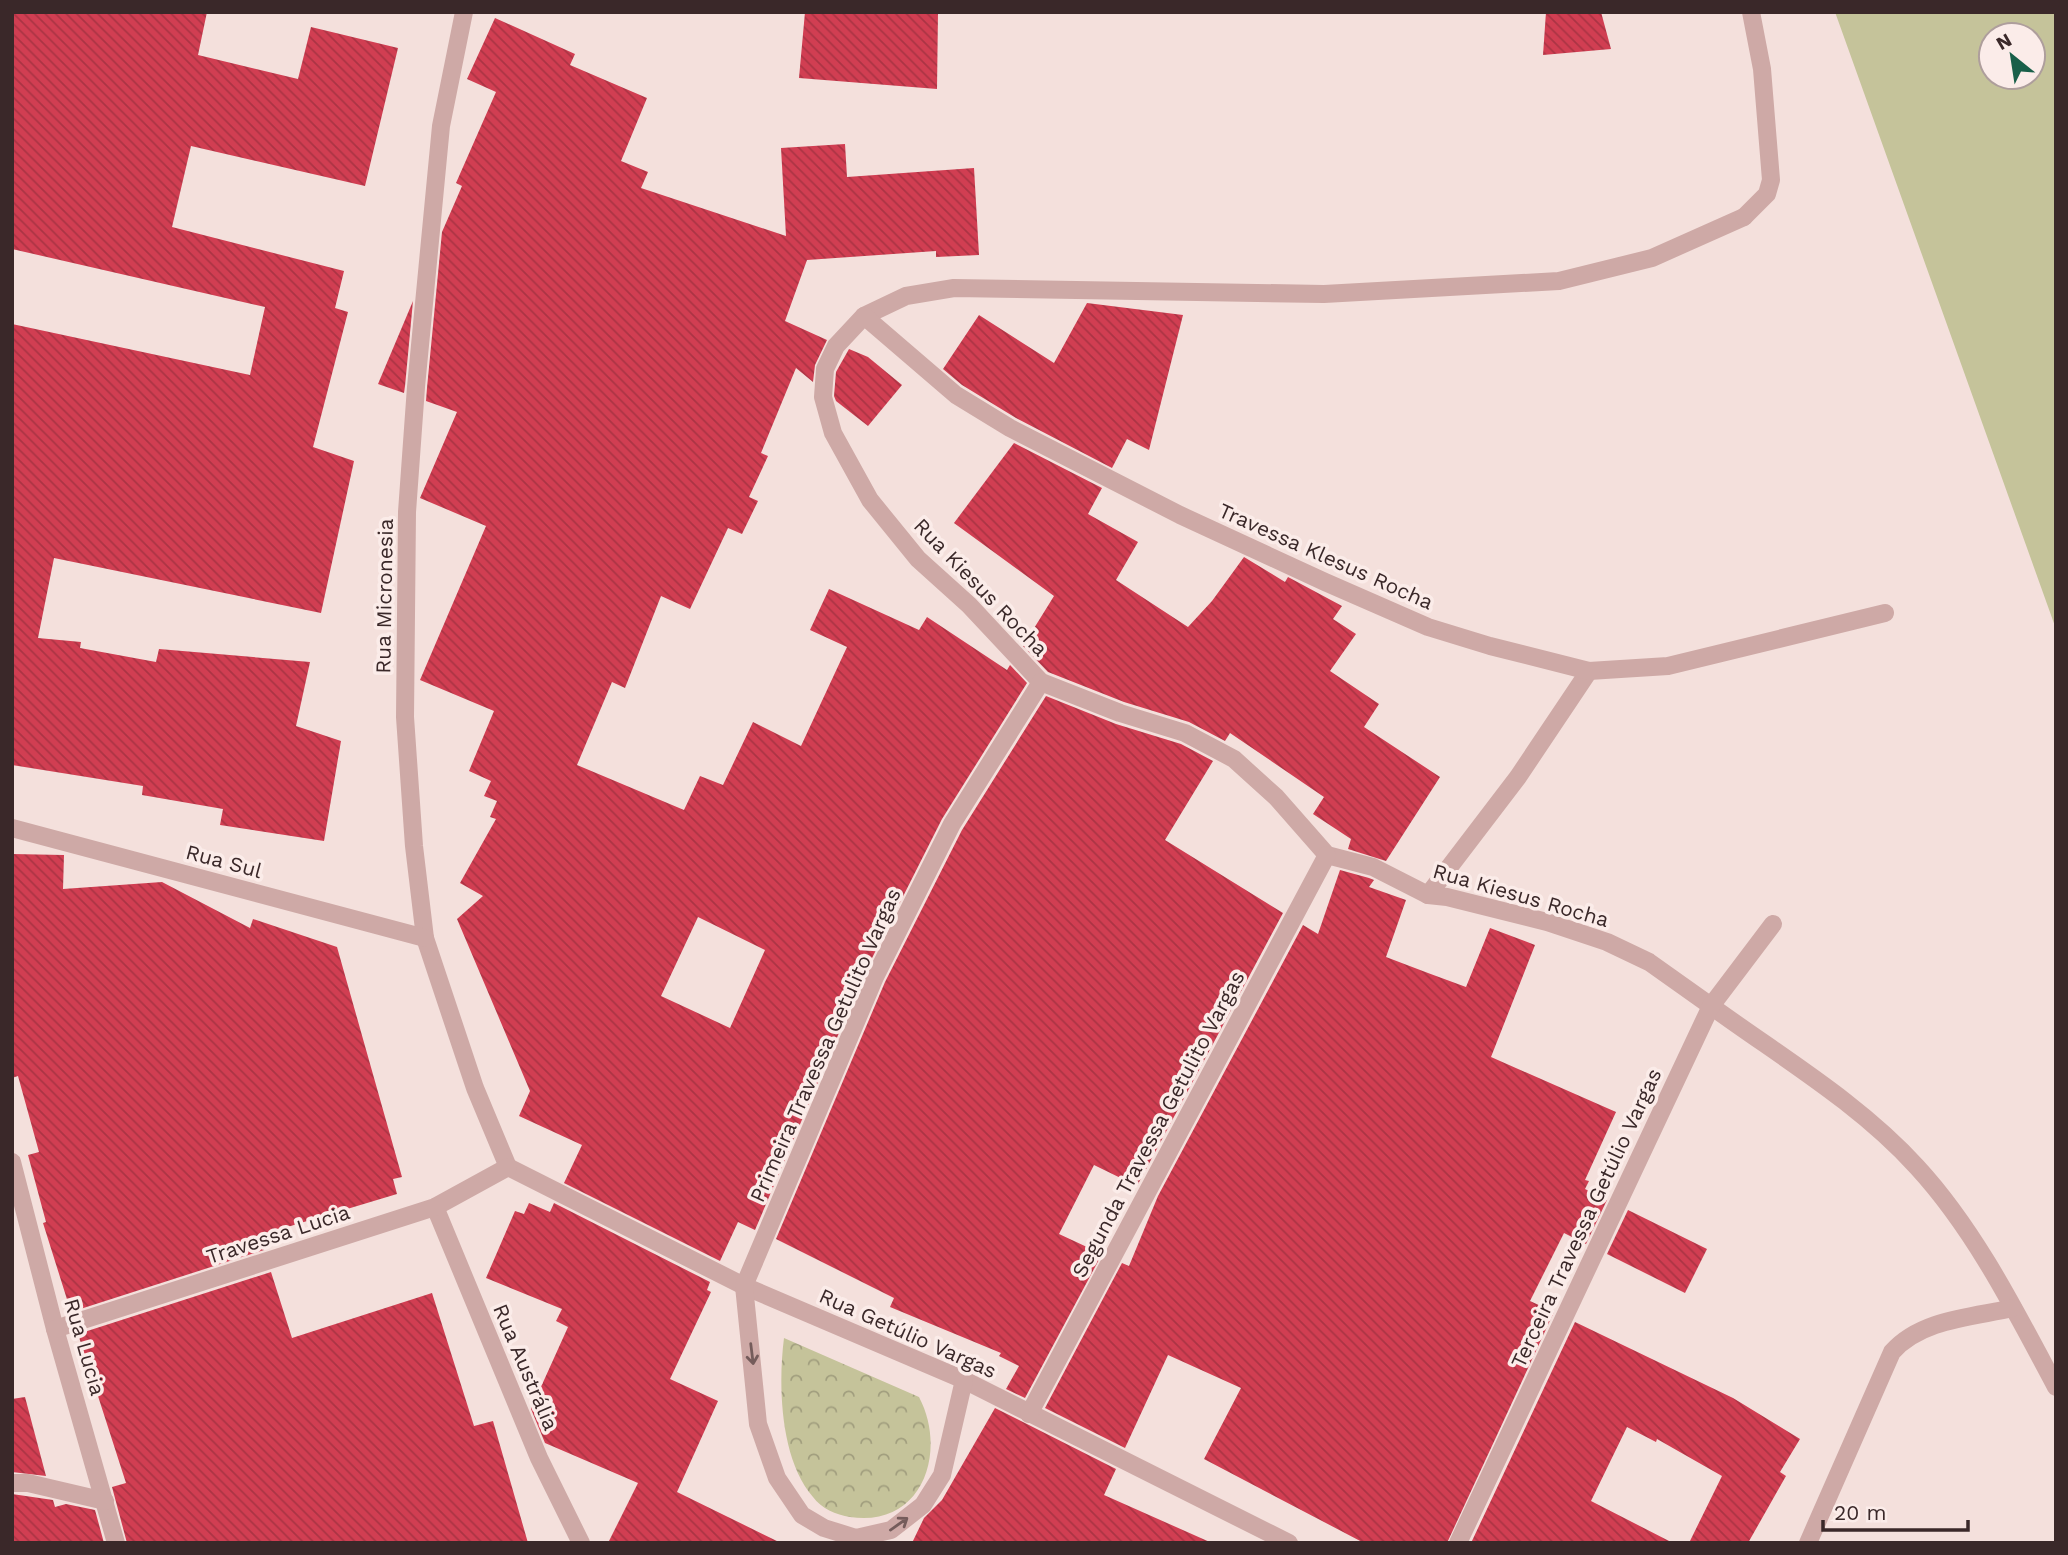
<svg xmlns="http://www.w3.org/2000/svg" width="2068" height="1555" viewBox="0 0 2068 1555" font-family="'Work Sans',sans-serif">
<defs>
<pattern id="forest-crowns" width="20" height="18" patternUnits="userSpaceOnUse" patternTransform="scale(1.75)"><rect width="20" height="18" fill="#c5c39a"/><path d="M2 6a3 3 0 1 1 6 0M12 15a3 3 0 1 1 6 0" fill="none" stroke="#a19e7e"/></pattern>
<pattern id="building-back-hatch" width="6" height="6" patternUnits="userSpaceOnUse" patternTransform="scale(1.75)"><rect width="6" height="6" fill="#d13e52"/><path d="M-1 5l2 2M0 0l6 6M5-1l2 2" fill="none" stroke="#ab3444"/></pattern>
</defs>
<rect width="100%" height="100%" fill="#f4e0dc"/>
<path fill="url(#forest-crowns)" d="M784,1338l135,59c29,55 3,131 -69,120 -14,-2 -29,-9 -37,-20 -33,-38 -35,-112 -29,-159z"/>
<path fill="#c5c39a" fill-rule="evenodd" d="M1835,12h221v617zM1991,35h42v42h-42z"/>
<g fill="url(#building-back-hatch)" fill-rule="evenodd">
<polygon points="12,12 207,12 198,55 298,79 311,27 398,48 365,186 191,146 172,227 344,271 335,308 348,312 313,447 354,461 321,613 54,558 38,638 81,642 80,648 156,662 159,649 310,662 296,726 341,741 324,841 220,825 223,809 142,795 143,786 12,765 12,324 250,375 265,307 12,249"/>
<polygon points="805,12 938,12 937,89 799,78"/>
<polygon points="1546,12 1601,12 1611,49 1543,55"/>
<path d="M495,18l80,36 -5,11 77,33 -26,63 27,11 -7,16 145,48 -5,-88 64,-4 2,33 127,-9 5,87 -43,2v-6l-129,9 -22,61 42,19 -12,25 -2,17 -17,-14 -35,85 7,3 -19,41 9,4 -16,33 -14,-6 -38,81 -29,-13 -36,92 -13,-6 -35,83 107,45 16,-34 23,9 30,-63 48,24 46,-99 -37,-17 19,-41 90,41 8,-13 80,53 3,-5 17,18 -85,136 -77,153 -110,258 -17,-8 -18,39 -156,-78 18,-38 -63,-29 11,-25 -73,-172 26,-23 -23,-13 36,-64 -6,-2 7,-16 -13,-5 7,-15 -22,-10 25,-60 -74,-31 66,-154 -66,-28 37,-86 -31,-11 1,-13 15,-156 20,-46 -6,-3 40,-91 -29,-13zM698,917l67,33 -35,78 -69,-32z"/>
<polygon points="413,301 405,386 404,393 378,384"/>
<polygon points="1087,303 1183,315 1149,450 1127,439 1112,468 1016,418 962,385 943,369 979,315 1054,363"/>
<polygon points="849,349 868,357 902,385 868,426 836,401 834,396 836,372"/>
<polygon points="1014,443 1102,488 1088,514 1138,542 1116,580 1188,627 1212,601 1244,557 1285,582 1288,577 1342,606 1333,619 1356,634 1330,671 1379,704 1364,727 1440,777 1386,861 1348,849 1351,839 1313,814 1324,797 1230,733 1225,741 1189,722 1124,702 1048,672 1023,646 1054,596 954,523"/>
<polygon points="1046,696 1116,724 1181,744 1213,761 1165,840 1283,913 1137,1186 1094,1165 1059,1234 1102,1254 1025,1398 1006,1389 1019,1366 999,1356 1001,1353 890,1307 894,1298 776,1239 885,982 962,830"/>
<polygon points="12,854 64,855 63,889 162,882 250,928 253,919 337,947 402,1177 393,1179 397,1194 274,1231 260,1237 264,1250 71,1312 43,1223 46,1222 28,1155 39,1152 18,1076 12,1078"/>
<polygon points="1340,870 1369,878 1374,880 1369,887 1406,900 1386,957 1428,973 1466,987 1490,928 1535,945 1491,1057 1616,1112 1585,1180 1589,1181 1585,1189 1607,1200 1586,1244 1564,1233 1530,1301 1554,1312 1447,1543 1364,1543 1204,1459 1241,1388 1168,1355 1125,1448 1045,1408 1122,1263 1129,1266 1158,1196 1303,925 1318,934"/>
<polygon points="529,1203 550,1212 554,1203 710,1282 707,1290 711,1292 670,1379 718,1401 677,1492 781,1543 608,1543 638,1483 545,1443 531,1409 568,1327 556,1321 562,1309 486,1278 515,1211 524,1214"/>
<polygon points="1628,1210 1707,1249 1685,1293 1607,1254"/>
<polygon points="271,1272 292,1338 432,1293 474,1426 493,1421 528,1543 127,1543 112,1487 126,1483 78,1334"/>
<polygon points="1575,1322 1733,1398 1800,1439 1780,1472 1786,1476 1748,1543 1689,1543 1722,1476 1657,1439 1656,1442 1627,1427 1591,1501 1673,1543 1471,1543"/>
<polygon points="25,1397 46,1476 12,1472 12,1399"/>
<polygon points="995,1408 1116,1469 1104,1495 1212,1543 912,1543 924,1518 942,1500"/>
<polygon points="12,1494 53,1500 55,1507 66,1504 95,1510 104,1543 12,1543"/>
</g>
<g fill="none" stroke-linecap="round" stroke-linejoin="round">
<g stroke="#cea9a6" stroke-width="18">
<polyline points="864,316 906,296 954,288 1324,294 1559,281 1652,258 1744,217"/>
<polyline points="1428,895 1518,777 1589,671"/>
<polyline points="1711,1006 1649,962 1607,942 1547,922 1447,897 1428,895 1373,867 1327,855 1276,797 1234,759 1185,733 1120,713 1041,682 969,605 918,559 870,500 833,433 823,397 825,369 836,346 864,316 956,395 1010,428 1180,515 1325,582 1428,627 1490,646 1589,671 1668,666 1885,613"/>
</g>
<g stroke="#cea9a6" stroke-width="18">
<polyline points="464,12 441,126 416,387 407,512 405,717 414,846 425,938 475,1088 508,1167"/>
<polyline points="1744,217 1767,194 1771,180 1762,69 1751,12"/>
<polyline points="12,828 425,938"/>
<path d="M1711,1006c70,51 148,97 206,161 58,63 99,145 139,220"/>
<polyline points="12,1162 55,1329 116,1543"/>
<polyline points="508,1167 744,1286 964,1380 1289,1543"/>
<polyline points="435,1207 539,1458 581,1543"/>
<polyline points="55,1329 435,1207 508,1167"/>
<polyline points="964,1380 942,1475 923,1505 891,1530 856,1538 824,1528 802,1515 777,1478 758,1424 744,1286 875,977 952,824 1041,682"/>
<polyline points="1029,1414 1327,855"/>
<polyline points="12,1483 28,1483 105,1501"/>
<polyline points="1458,1543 1711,1006 1773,924"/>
<path d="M1808,1543l84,-191c29,-33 81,-35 121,-44"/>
</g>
</g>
<defs><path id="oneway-shaft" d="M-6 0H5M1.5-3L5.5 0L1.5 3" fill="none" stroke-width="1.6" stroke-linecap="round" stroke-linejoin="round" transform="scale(1.75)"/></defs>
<g stroke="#755c5b">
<use href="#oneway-shaft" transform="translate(752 1354) rotate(83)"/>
<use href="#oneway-shaft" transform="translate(899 1524) rotate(-35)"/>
</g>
<g text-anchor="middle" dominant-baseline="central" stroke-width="7" stroke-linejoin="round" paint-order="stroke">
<g font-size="21" fill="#3a2829" stroke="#fbece9">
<text transform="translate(1326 556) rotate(24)">Travessa Klesus Rocha</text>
<text transform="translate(981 587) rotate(46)">Rua Kiesus Rocha</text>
<text transform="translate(384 596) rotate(-89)">Rua Micronesia</text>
<text transform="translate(224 861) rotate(15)">Rua Sul</text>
<text transform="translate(1521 895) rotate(16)">Rua Kiesus Rocha</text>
<text transform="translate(825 1045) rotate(-66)">Primeira Travessa Getulito Vargas</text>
<text transform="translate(1158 1124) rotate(-62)">Segunda Travessa Getulito Vargas</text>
<text transform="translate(1586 1218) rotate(-65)">Terceira Travessa Getúlio Vargas</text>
<text transform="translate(278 1234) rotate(-18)">Travessa Lucia</text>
<text transform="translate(908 1333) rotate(24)">Rua Getúlio Vargas</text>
<text transform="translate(85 1347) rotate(74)">Rua Lucia</text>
<text transform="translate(526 1367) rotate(67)">Rua Austrália</text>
</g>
</g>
<rect width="2068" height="1555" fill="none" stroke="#3a2829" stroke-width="28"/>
<g transform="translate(2012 56) rotate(330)"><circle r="33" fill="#fbece9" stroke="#ae9e9c" stroke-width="2"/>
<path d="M0-5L12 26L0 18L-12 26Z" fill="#195f49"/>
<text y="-10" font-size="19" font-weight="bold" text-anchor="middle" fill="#3a2829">N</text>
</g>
<path d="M1823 1520v10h145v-10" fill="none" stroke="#3a2829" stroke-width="3.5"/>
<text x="1834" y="1520" font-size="21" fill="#3a2829" stroke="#fbece9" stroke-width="5" paint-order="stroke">20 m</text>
</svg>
